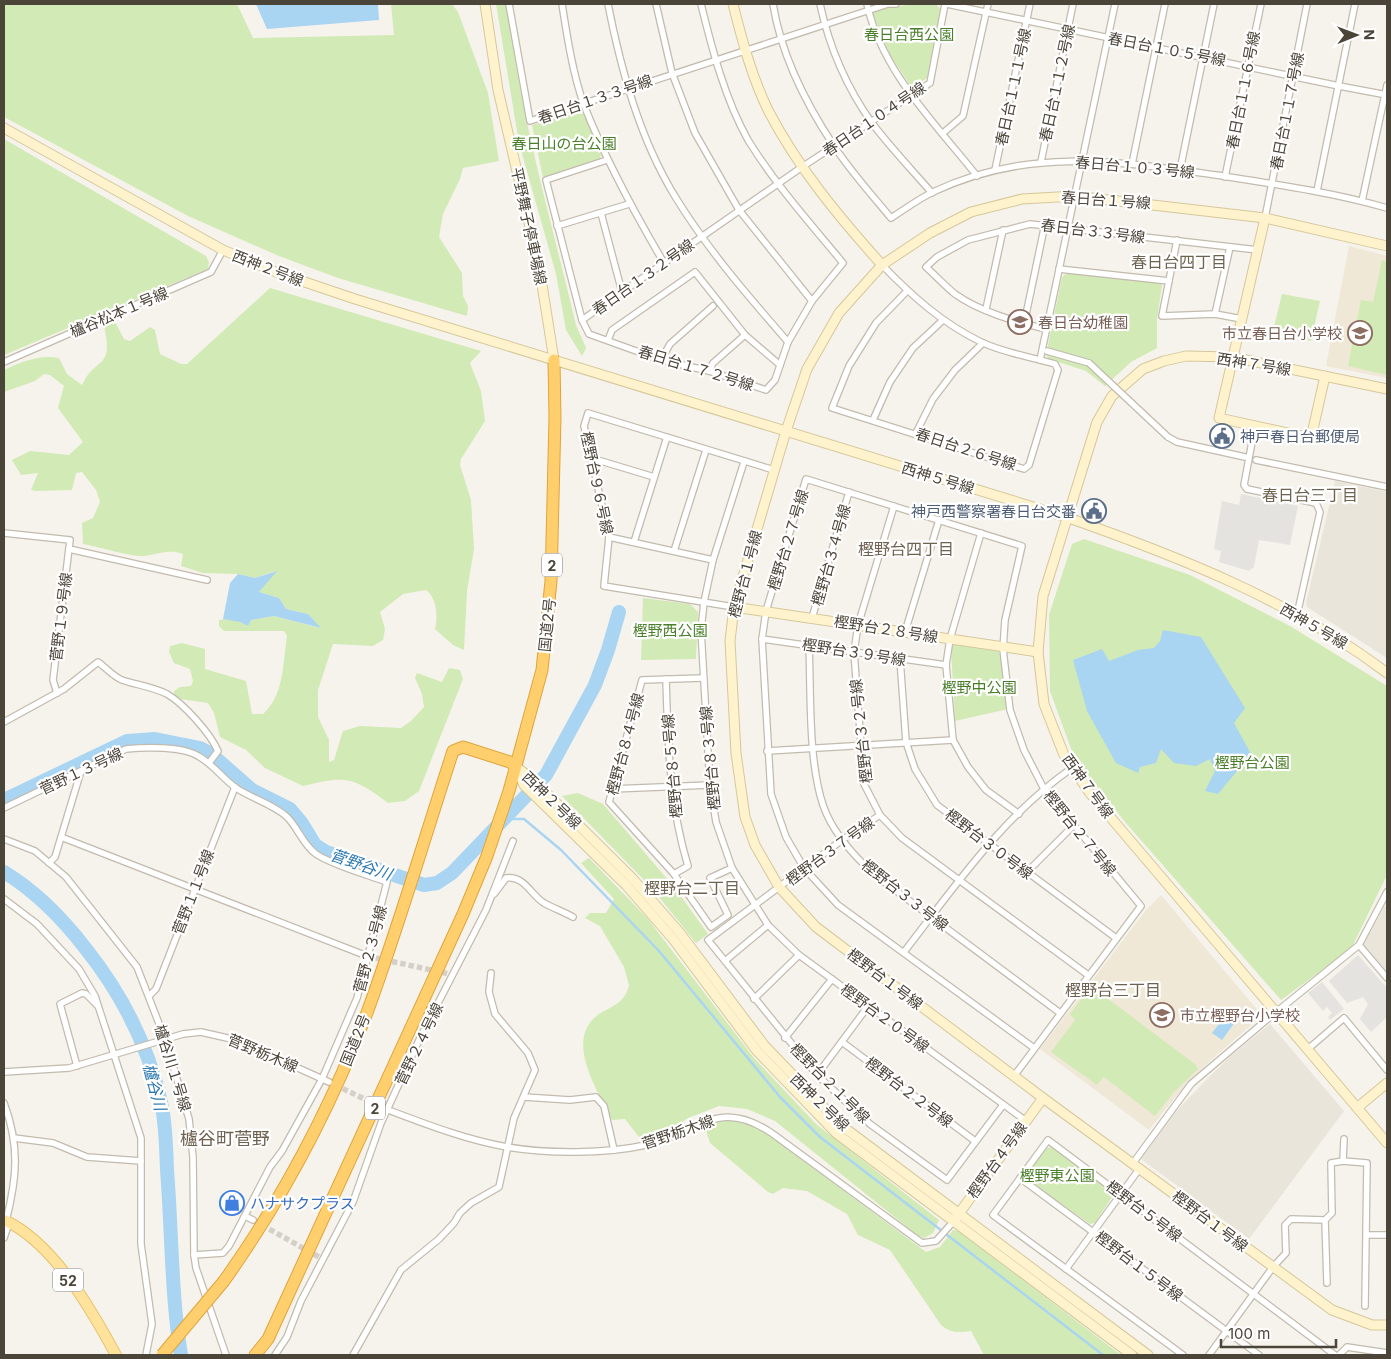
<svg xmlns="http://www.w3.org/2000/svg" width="1391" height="1359" viewBox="0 0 1391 1359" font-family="Inter,'Noto Sans JP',sans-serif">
<rect width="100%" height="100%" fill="#f6f3ec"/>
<g fill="#eae5da">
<polygon points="1335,481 1387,492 1387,658 1307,607 1306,603"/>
<polygon points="1387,902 1387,973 1363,946"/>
<polygon points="1270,1024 1344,1111 1249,1239 1141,1159 1174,1114 1205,1081 1232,1055"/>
</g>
<g fill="#efe8d6">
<polygon points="1349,246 1387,256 1387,378 1326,366"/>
<polygon points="1161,895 1259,1012 1259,1018 1211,1060 1177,1095 1149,1130 1040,1049 1146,910"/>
</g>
<g fill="#d2eab5">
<polygon points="4,4 237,4 253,38 394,35 391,4 452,4 458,12 488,93 499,161 463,168 460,179 443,214 439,237 462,273 463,296 468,306 467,316 338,278 279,256 188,216 4,117"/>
<path d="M496,4h11c12,107 44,216 69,321l10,23 -4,8 -16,-26 -10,-56 -37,-131z"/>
<polygon points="907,5 937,5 940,9 927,78 912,88 890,55 873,14 876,10"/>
<polygon points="575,113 585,114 601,155 600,159 543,178 532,125"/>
<polygon points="4,139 206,256 209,262 208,269 4,355"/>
<polygon points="1382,260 1387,262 1387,375 1348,366 1361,300 1373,302"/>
<polygon points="1068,272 1160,283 1162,286 1157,319 1157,348 1131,362 1105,386 1086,371 1049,359 1046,355 1062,277"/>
<path d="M270,288l211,63 -11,12 11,28 4,30 -24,38 -1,6 11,35 3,49 -7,42 -3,59 -11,-5 -18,-16c3,-12 2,-31 -9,-39l-23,4 -23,18 5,17 -2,11 -10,6 -40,-2 -15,46v27l11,23v22l5,-2 9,-29 17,-5 41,2 10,-7 13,-14 -2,-13 -7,-16 2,-5 25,9 7,-14 11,2 3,9 -44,112 -14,10 -17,2c-34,-26 -43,-28 -85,-17l-38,-18 -19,-18 -26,-13 -6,-24 -6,-10 -28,-4 -6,-3v-5l6,-4 11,-1 2,-5 -3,-12 -16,-6 -5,-11 1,-6 12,-3 23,6v20l41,12 6,33h11c21,-18 20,-52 24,-78l-3,-5h-60l-5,-5v-6c10,-2 20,1 29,6l3,-6 23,-4 46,12 -12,-14 -22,-5 -7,-11 -20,-6 17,-21 -21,7 -17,-4 -35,-1 -22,-7 2,-12c-14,-5 -24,0 -38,2 -14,1 -46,-9 -62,-12l-1,-21 11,-5 7,-16 -4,-12 -14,-18 -6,1 -4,17 -36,1 -5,-1 7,-17 -17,2 -9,-15 18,-9 39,4 14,-13 -25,-34 6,-22 -14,-11 -6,-1 -9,7 -31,11v-22c16,-8 37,-16 55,-12l8,16 15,11c14,-30 32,-14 22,-59l11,-4 9,17 6,2 20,-14 5,3 5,24 21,10h6z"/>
<polygon points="1282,294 1320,301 1311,341 1287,336 1288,330 1274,327"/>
<polygon points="1084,539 1190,575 1290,626 1387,686 1387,875 1351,949 1281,1000 1125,822 1074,757 1050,691 1049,615 1072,544"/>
<polygon points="643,598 690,604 698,612 696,659 641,660"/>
<polygon points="953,644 998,651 1001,656 1008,709 955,721 951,649"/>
<polygon points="578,793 603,804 675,888 708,934 696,943 651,887 562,796"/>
<path d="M589,858l59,61 106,139 62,66 123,96 -6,13 -9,5 -7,-3 -142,-114 -28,-12 -28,-3 -31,12 -23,16 -23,7 -17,-22 -13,1c-15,-31 -52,-85 -8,-109 12,-6 22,-11 25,-26l-5,-18 -24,-41 -15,-8 5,-5h16l8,-14 -33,-36z"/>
<polygon points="1091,986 1196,1065 1198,1069 1173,1093 1155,1116 1104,1077 1097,1085 1051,1052 1075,1020 1070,1014"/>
<path d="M740,1119l14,5 172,128 14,-5 13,-17 5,1 163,124h-137l-13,-24c-12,2 -21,2 -30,-6l-51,-75 -32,-15 -11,-21 -40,-23 -24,-3 -10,6 -5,-2 -58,-49 -6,-19z"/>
<polygon points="1052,1147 1114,1194 1095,1223 1090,1224 1027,1180 1027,1174 1046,1148"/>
</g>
<g fill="#e5e3e0">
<polygon points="1241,494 1298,506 1290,545 1259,540 1254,567 1249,571 1219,562 1221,551 1214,549 1222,501 1239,505"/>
<polygon points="1358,955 1387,988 1387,1017 1371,1032 1360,1019 1368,1004 1363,997 1347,1003 1329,981"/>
<polygon points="1322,982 1344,1009 1330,1020 1328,1017 1332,1013 1327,1007 1323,1011 1308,993"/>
</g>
<g fill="#a9d4f2">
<polygon points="256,4 378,4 379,20 267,29"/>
<polygon points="277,571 259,592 279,598 286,609 308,614 321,628 274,616 251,620 248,626 240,622 223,619 230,583 238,574 255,578"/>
<polygon points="1163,630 1201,637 1245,708 1234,723 1251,754 1218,794 1205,791 1215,771 1210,759 1196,766 1174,763 1161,749 1156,763 1140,767 1138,773 1116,763 1087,711 1073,660 1102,649 1109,661 1138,650 1154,648 1160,641"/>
<polygon points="1229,1011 1238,1018 1222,1040 1212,1033"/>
</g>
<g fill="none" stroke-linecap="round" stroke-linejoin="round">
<polyline stroke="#a9d4f2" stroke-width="2.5" points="505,819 524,819 561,850 659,951 780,1097 820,1137 1103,1355"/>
<g stroke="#a9d4f2" stroke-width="14">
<polyline points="4,800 127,741 155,739 200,748 211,754 252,790 290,809 301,822 315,845 326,852 424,885 437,883 452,873 546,775 595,685 608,650 619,612"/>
<path d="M4,872c33,20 59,47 82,77 35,44 62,97 75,153 5,22 5,45 6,68 5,62 4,124 14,185"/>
</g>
<g stroke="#d4d0c8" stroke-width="5.5" stroke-dasharray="5.5 3" stroke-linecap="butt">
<polyline points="367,956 454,975"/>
<polyline points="335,1085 390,1111"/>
<polyline points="262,1225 319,1257"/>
</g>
<defs>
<g id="street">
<polyline points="509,4 530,121 888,4 896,4"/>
<path d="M562,4c5,32 11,71 22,101 22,56 50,107 80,158"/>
<path d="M608,4c13,66 32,136 68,194 32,52 72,98 112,144l24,-41 31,-38c-33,-40 -68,-79 -95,-123 -23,-41 -36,-91 -47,-136"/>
<polyline points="656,4 672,73 695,133 739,210 812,301"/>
<path d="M773,4c8,50 33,100 61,142 17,26 38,49 57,72 13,-8 27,-19 42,-26 95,-45 183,-31 283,-17 57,9 115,17 171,33"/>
<path d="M820,4c9,42 27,84 52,119 18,24 40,47 60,70"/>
<path d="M867,4c15,68 68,119 110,172"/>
<polyline points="947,4 1339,86 1387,95"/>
<polyline points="943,133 963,116 988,4"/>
<polyline points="607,160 546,180 582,320 802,167 930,83 945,4"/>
<polyline points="1041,162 1073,4"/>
<polyline points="1132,164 1165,4"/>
<polyline points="995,170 1030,4"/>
<polyline points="1180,170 1214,4"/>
<polyline points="1225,177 1261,4"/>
<polyline points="1317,191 1355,4"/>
<polyline points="1362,201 1387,85"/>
<polyline points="601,213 622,292"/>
<polyline points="1265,218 1307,4"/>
<polyline points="557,226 629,204"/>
<polyline points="1177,240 1162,316 1215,314 1242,319"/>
<path d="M882,265c30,31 60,58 99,77 23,11 50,15 74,22l3,6 -29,95 -5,4 -192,-61 17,-42 27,-43 31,-32"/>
<polyline points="1059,269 1169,281"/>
<polyline points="986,309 1003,230"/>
<polyline points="1215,314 1230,247"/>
<polyline points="582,320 589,334 661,360 709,371 766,390 775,380 788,342"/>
<polyline points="1024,324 1045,224"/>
<path d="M1046,329c-29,-7 -66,-17 -91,-35 -10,-8 -19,-18 -29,-27l11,-10 31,-17 62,-16 228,26"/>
<polyline points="608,340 612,330 695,272 745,335 780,365"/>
<polyline points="1047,351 1089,363"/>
<polyline points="661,360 670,344 713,306"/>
<polyline points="1040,360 1115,4"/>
<polyline points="4,362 211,272 223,250"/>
<polyline points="709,371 713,363 745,335"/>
<polyline points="873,420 890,382 913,348 943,320"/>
<polyline points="1255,426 1244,485 1247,489 1316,503 1320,512 1297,615"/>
<polyline points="916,433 933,399 955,370 983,343"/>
<polyline points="1168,437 1177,442 1245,457"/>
<polyline points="591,458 654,477"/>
<polyline points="1256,460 1387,487"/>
<polyline points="744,462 713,560 704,602 701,630 710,785 716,822 732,868 768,925 799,955 1026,1121"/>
<polyline points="894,506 858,625 854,652 864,784 880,815 902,838 1088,975"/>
<polyline points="4,533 70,540 53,680 57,693"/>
<polyline points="981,533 950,639 946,665 953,740 968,767 986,790 1019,814"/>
<polyline points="609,537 713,560"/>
<polyline points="634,542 667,437"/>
<polyline points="69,549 207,580"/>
<polyline points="674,551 706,450"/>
<polyline points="734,607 604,586 609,537 584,426 588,413 774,470"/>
<polyline points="812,618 849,492"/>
<polyline points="905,632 939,520"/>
<polyline points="762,639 946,665"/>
<path d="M809,645c2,48 -1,115 14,160 9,27 32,52 52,70l185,138"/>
<polyline points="900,659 906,742 915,769 937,805 1116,938"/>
<polyline points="703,678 642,680 609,802 674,874 711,927 728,915 710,878 732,868"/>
<path d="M666,679c2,64 3,125 22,187l-14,8"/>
<path d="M4,722l60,-33 34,-27c7,5 16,15 24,18 15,5 31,7 45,14 17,10 43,39 51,57l-9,12"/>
<polyline points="767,751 953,740"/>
<polyline points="612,789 710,785"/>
<path d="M4,808l122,-59c19,-2 56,-3 72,7 15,8 24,22 38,32 15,10 36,16 50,28 12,11 16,28 30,38 16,11 52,21 71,28l-30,116 -35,81 -40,72 -12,16 -41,79 -6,7 -29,2"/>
<polyline points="880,815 842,840 708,940 817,1075 870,1124 947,1180 1003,1105"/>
<polyline points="61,837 367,956"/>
<polyline points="4,839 35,851 66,877 137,967 165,1039 189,1119 193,1157 194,1255 196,1268 226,1355"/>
<polyline points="49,863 55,857 81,771"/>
<polyline points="1027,872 1074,825"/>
<path d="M494,894l12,-16c18,-3 25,17 38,25 9,5 20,9 29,14"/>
<polyline points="4,899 37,924 79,969 95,996 141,1138 141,1244 152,1324 146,1355"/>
<polyline points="1359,945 1387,978"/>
<path d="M904,952c51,-66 99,-136 168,-184"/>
<polyline points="725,961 768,925"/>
<polyline points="149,996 156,989 235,787"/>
<polyline points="754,999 799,955"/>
<polyline points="1280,1009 1359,945 1387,892"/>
<polyline points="785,1038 832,979"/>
<polyline points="842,1042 975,1141"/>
<polyline points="1308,1049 1344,1018 1387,1070"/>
<polyline points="77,1066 60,1004 82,993 86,994 98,1006"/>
<polyline points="4,1072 69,1068 183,1034 201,1032 236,1040 329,1082"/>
<polyline points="817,1075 869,1005"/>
<polyline points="1014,1076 1141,906 1044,789 1024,750 1010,710 1003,649 1005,620 1022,546 806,479 766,611 762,639 771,794 786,837 804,868 838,905 1034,1048"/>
<polyline points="524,1097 570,1100 596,1097 604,1106 614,1150"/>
<path d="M4,1103c16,43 13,75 2,118"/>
<path d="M391,1111c37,14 76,29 116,36 41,7 98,7 139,-2 53,-12 72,-49 127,-11l149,109 14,-2 17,-19"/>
<polyline points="14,1138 53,1143 87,1157 141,1161"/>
<polyline points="1136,1159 1191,1084 1270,1017"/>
<polyline points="1343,1161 1344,1139"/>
<polyline points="1020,1178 1259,1355"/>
<polyline points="245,1216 253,1220"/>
<polyline points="1367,1235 1387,1235"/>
<polyline points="4,1238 9,1223"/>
<polyline points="1066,1269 1140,1168"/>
<polyline points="1327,1283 1325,1220 1332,1213 1331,1163 1343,1161 1367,1163 1365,1306"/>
<polyline points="275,1355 287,1337 301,1301 353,1202 381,1123 420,1038 486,910 513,841"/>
<polyline points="353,1355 401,1270 439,1239 454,1223 460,1213 471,1203 499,1187 514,1118 535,1070 528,1053 495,1014 489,992 491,973"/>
<polyline points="1183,1355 993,1215 1048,1140 1335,1355"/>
<polyline points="1209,1355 1273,1267 1286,1253 1285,1225 1291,1219 1325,1220"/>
<polyline points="1339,1355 1347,1347 1387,1353"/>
</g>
<g id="secondary">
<polyline points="485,4 498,90 539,266 554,360"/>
<path d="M733,4c9,36 19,74 36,108 30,57 70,105 113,153"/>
<path d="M4,128l219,122 58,24 74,25 711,218c114,40 224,83 321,156"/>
<polyline points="1265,218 1219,418 1311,438 1325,376"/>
<polyline points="1387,246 1265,218 1075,196 1022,199 971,212 930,233 882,265 839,313 807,369 786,431 734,607 730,641 736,753 745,817 755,845 779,887 816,927 1043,1098 1332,1310 1372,1325 1387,1325"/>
<polyline points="1387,389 1232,357 1186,356 1164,361 1143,369 1112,396 1097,422 1043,596 1038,652 1044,704 1064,755 1089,792 1387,1143"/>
<polyline points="734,607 1038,652"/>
<polyline points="515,766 531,778 633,879 680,933 764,1045 842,1126 1148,1355"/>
<polyline points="516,768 524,785 626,885 673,939 757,1051 836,1133 1132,1355"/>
<polyline points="1358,1107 1387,1083"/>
<polyline points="955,1219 1043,1098"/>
</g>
<path id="primary" d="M4,1220c49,22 87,89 112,135"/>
<g id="highway">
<path d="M224,1281c59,-83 108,-176 144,-271 31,-85 57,-173 85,-259l10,-4 47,15 5,4"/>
<polyline points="255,1355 268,1339 463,914 487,856 509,791 542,670 551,581 555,418 554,360"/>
</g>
</defs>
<use href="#street" stroke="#c2bbae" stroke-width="8"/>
<use href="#secondary" stroke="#d6c79b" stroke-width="11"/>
<use href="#primary" stroke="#e6c16a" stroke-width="12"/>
<use href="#highway" stroke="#e0a43c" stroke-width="13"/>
<use href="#street" stroke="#fff" stroke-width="5.5"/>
<use href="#secondary" stroke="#fff3cd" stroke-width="9"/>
<use href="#primary" stroke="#ffe39c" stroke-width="10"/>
<use href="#highway" stroke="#ffcf6e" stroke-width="11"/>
<defs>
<polyline id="street-bridge" points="1089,363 1168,437"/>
<polyline id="highway-bridge" points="162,1355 224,1281"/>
</defs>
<use href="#street-bridge" stroke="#c2bbae" stroke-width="8" stroke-linecap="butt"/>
<use href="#highway-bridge" stroke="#e0a43c" stroke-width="13" stroke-linecap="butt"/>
<use href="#street-bridge" stroke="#fff" stroke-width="5.5"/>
<use href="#highway-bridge" stroke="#ffcf6e" stroke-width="11"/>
</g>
<defs>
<symbol id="school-ring" viewBox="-11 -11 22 22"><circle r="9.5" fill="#fff" stroke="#8d6e63" stroke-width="1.5"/><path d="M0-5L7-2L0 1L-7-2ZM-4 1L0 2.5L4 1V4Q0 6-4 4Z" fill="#8d6e63"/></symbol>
<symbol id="civic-ring" viewBox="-11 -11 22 22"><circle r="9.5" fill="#fff" stroke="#5c6f8a" stroke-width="1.5"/><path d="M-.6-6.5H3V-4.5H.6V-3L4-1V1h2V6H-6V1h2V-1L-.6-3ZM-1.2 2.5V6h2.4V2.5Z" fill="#5c6f8a"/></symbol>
<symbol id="shop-ring" viewBox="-11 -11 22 22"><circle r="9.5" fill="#fff" stroke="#3f7fe0" stroke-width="1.5"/><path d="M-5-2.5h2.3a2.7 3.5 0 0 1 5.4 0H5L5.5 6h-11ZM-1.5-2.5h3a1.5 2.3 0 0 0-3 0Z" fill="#3f7fe0"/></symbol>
</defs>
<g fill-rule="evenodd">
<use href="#school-ring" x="1006" y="308" width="28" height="28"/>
<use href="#school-ring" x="1346" y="319" width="28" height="28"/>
<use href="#civic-ring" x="1208" y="422" width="28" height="28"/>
<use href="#civic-ring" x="1080" y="497" width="28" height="28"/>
<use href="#school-ring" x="1148" y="1001" width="28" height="28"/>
<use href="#shop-ring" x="218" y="1189" width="28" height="28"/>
</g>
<g text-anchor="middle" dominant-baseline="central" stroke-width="4.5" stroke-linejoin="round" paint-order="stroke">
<g fill="#fff" stroke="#817c74" stroke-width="1">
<rect x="542" y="553.5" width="20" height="23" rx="4"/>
<rect x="365" y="1096.5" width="20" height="23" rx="4"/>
<rect x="53" y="1268.5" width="30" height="23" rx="4"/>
</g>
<g font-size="14" font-weight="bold" fill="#4b4439">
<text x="552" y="565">2</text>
<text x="375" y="1108">2</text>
<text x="68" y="1280">52</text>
</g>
<g font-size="15" fill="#4a7f2a" stroke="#fff">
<text x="909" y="34">春日台西公園</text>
<text x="564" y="143">春日山の台公園</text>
<text x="670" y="630">樫野西公園</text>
<text x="979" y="687">樫野中公園</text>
<text x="1252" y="762">樫野台公園</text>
<text x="1057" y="1175">樫野東公園</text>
</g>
<g font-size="15" fill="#4b4439" stroke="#fff">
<text transform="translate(1167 49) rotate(11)">春日台１０５号線</text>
<text transform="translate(1057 83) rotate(-78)">春日台１１２号線</text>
<text transform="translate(1013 87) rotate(-78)">春日台１１１号線</text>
<text transform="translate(1243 90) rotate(-79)">春日台１１６号線</text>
<text transform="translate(595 99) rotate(-19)">春日台１３３号線</text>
<text transform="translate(1287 111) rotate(-79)">春日台１１７号線</text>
<text transform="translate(874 119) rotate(-34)">春日台１０４号線</text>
<text transform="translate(1135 167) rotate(5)">春日台１０３号線</text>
<text transform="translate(1106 200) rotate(4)">春日台１号線</text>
<text transform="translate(529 226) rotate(78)">平野舞子停車場線</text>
<text transform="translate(1093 231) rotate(7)">春日台３３号線</text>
<text transform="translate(268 268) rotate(21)">西神２号線</text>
<text transform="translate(643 277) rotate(-35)">春日台１３２号線</text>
<text transform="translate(119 312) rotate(-23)">櫨谷松本１号線</text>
<text transform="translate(1254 364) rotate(9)">西神７号線</text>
<text transform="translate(696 368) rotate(17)">春日台１７２号線</text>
<text transform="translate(966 449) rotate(18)">春日台２６号線</text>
<text transform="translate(938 478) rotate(17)">西神５号線</text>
<text transform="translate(597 483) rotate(78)">樫野台９６号線</text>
<text transform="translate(788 540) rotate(-73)">樫野台２７号線</text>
<text transform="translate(831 555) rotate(-74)">樫野台３４号線</text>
<text transform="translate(745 574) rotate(-75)">樫野台１号線</text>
<text transform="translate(61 617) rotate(-83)">菅野１９号線</text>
<text transform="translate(547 625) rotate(-84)">国道2号</text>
<text transform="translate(1314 626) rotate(30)">西神５号線</text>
<text transform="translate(886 629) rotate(9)">樫野台２８号線</text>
<text transform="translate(854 652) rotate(9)">樫野台３９号線</text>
<text transform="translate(861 731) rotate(-96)">樫野台３２号線</text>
<text transform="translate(625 744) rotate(-75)">樫野台８４号線</text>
<text transform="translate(710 758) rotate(-95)">樫野台８３号線</text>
<text transform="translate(672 766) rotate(-95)">樫野台８５号線</text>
<text transform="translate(81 771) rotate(-25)">菅野１３号線</text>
<text transform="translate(1088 786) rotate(54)">西神７号線</text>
<text transform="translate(552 800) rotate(44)">西神２号線</text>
<text transform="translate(1080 833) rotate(51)">樫野台２７号線</text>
<text transform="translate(989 844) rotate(37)">樫野台３０号線</text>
<text transform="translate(830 851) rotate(-36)">樫野台３７号線</text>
<text transform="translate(193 892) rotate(-69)">菅野１１号線</text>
<text transform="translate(905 895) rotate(38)">樫野台３３号線</text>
<text transform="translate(370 949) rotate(-75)">菅野２３号線</text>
<text transform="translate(885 979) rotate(37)">樫野台１号線</text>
<text transform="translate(885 1018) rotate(36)">樫野台２０号線</text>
<text transform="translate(355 1040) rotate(-68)">国道2号</text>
<text transform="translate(419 1044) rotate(-64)">菅野２４号線</text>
<text transform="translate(263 1053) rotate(23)">菅野栃木線</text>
<text transform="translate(173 1068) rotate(73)">櫨谷川１号線</text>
<text transform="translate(830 1083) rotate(45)">樫野台２１号線</text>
<text transform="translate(909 1092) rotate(37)">樫野台２２号線</text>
<text transform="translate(820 1102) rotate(44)">西神２号線</text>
<text transform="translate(678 1132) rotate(-19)">菅野栃木線</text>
<text transform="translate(997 1160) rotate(-54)">樫野台４号線</text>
<text transform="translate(1144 1211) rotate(37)">樫野台５号線</text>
<text transform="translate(1210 1221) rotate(37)">樫野台１号線</text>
<text transform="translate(1139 1266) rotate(37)">樫野台１５号線</text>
</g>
<g font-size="15" fill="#785e54" stroke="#fff" text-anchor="start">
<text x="1038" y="322">春日台幼稚園</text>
<text x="1342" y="333" text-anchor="end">市立春日台小学校</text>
<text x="1180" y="1015">市立樫野台小学校</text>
</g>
<g font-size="15" fill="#4e5e75" stroke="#fff" text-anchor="start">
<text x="1240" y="436">神戸春日台郵便局</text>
<text x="1076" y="511" text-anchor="end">神戸西警察署春日台交番</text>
</g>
<g font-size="15" fill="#366cbe" stroke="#fff" text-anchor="start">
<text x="250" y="1203">ハナサクプラス</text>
</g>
<g font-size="16" fill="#6e6250" stroke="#fff">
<text x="1179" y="262">春日台四丁目</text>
<text x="1310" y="495">春日台三丁目</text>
<text x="906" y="549">樫野台四丁目</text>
<text x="692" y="888">樫野台二丁目</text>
<text x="1113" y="990">樫野台三丁目</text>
</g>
<g font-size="16" font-style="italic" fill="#2e7ab2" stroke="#fff">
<text transform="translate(361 864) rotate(19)">菅野谷川</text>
<text transform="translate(155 1087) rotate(75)">櫨谷川</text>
</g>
<g font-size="18" fill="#6e6250" stroke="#fff">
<text x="225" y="1138">櫨谷町菅野</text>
</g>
</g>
<rect width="1391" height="1359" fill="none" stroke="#4b4439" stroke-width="10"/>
<g transform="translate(1356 35) rotate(89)" stroke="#ffffff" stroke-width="4" paint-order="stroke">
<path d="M0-4L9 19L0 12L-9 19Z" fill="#4b4439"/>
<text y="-8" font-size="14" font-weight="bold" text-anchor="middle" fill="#4b4439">N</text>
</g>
<path d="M1221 1339v8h115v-8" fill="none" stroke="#4b4439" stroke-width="2.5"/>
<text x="1228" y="1339" font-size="15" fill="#4b4439" stroke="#ffffff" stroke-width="4" paint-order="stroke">100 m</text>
</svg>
